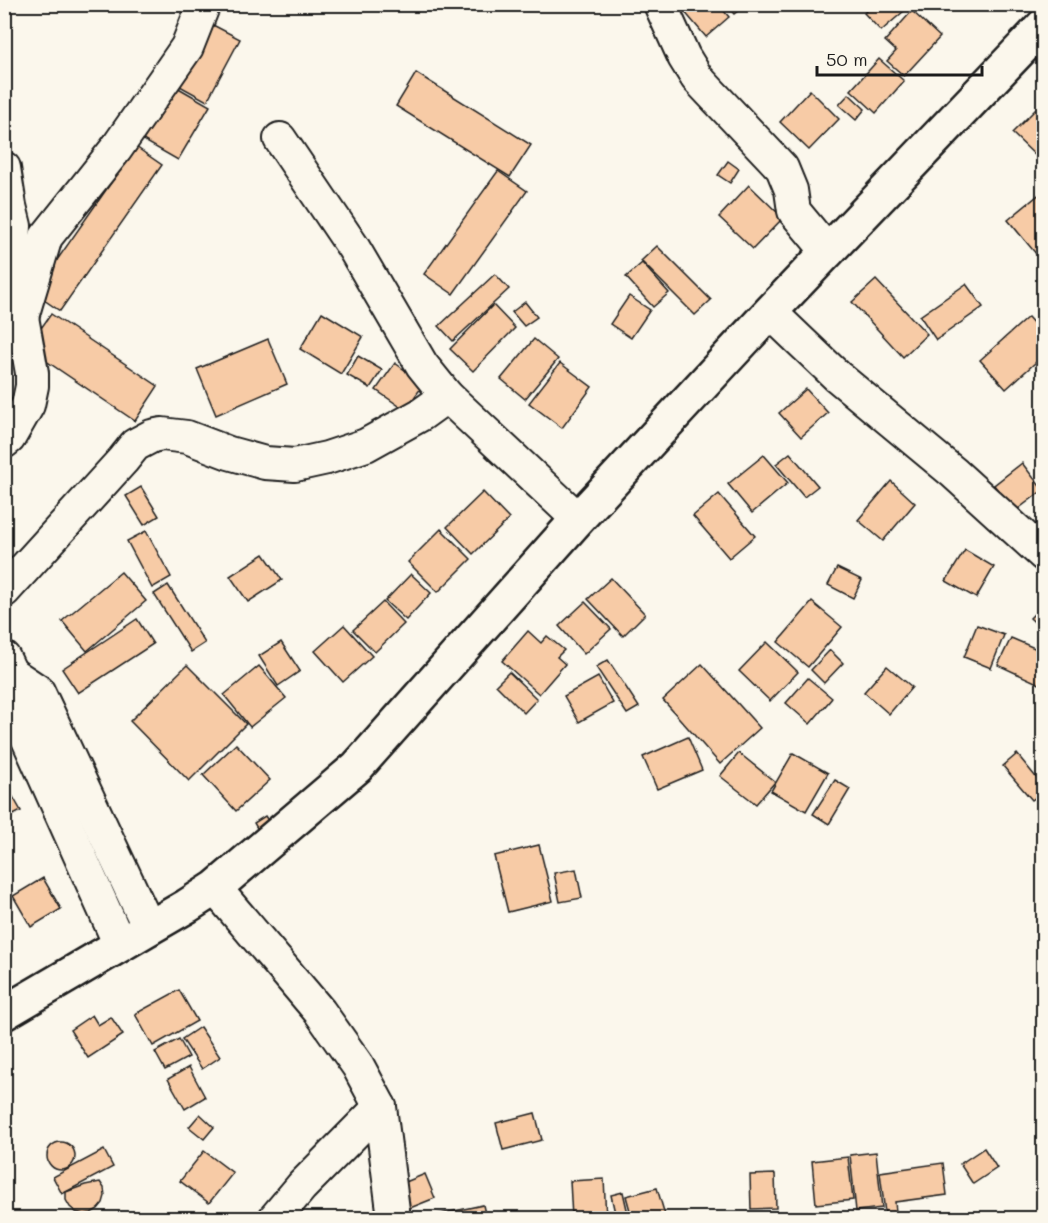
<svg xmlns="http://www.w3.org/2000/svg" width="1048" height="1223" viewBox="0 0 1048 1223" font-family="Mali,sans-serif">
<rect width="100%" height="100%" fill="#fbf7ec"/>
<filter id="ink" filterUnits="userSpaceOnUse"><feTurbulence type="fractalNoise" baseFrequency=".0167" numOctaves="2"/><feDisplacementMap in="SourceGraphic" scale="12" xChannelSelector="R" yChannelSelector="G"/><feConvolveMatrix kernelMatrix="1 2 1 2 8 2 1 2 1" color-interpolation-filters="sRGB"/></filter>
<g filter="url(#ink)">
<g fill="#f7cba6" stroke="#1c1c1c" stroke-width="1.5">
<polygon points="678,4 718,4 729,17 706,37"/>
<polygon points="720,4 737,4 740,9 734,14 726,5 723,8"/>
<polygon points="873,4 898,4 904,11 881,31 864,13"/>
<polygon points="912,11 940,37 904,76 887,61 896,51 885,41"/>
<polygon points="211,24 240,39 207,101 178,85"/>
<polygon points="879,59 904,81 876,113 851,90"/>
<polygon points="416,73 531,145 510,177 396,106"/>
<polygon points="175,86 210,106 178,160 143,140"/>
<polygon points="810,90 839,119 809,150 780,122"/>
<polygon points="849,94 865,109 856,120 839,105"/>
<polygon points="1044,101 1044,156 1040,160 1012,133"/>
<polygon points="136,147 162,165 60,311 34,293"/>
<polygon points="728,161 739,169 730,183 718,175"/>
<polygon points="498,171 527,191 453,294 424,274"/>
<polygon points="749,185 783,218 753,249 719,217"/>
<polygon points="1042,192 1044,194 1044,259 1042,261 1008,220"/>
<polygon points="657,246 711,300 695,315 641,261"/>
<polygon points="642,263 669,293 653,307 626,277"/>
<polygon points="495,274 509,289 453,341 439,326"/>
<polygon points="876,280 927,334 903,357 852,302"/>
<polygon points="966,284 983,307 936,340 920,316"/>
<polygon points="629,296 650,310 631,338 610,324"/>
<polygon points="525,302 537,317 524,326 512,312"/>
<polygon points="493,305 515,328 473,371 450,349"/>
<polygon points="322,312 363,337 341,374 300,349"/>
<polygon points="51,314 158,386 135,421 27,348"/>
<polygon points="1028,317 1044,335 1044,355 1006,389 980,360"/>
<polygon points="268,339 287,384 216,415 197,369"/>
<polygon points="534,339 558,359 525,399 501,379"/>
<polygon points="358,356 382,370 370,388 347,375"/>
<polygon points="395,363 424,384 405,410 376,390"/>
<polygon points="560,363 592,387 562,428 529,403"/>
<polygon points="806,389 828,413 801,437 779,413"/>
<polygon points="790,453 818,486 804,497 776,464"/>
<polygon points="764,455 788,483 752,513 728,484"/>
<polygon points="1022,463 1043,490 1014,512 994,485"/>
<polygon points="891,481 915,503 883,541 858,520"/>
<polygon points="141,487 159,516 144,525 126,496"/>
<polygon points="483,492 509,519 473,554 447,527"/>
<polygon points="719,494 755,536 729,558 693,516"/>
<polygon points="441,529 471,559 438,592 408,562"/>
<polygon points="146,531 171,577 152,588 127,541"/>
<polygon points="965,550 994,567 976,598 946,581"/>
<polygon points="264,554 282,580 248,602 230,576"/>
<polygon points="837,568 862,580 853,598 828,585"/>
<polygon points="121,572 146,601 87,651 62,621"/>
<polygon points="411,574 431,593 406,620 385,601"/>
<polygon points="611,578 645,614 623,636 588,599"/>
<polygon points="168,585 205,643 191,652 154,594"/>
<polygon points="383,602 404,624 375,652 353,630"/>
<polygon points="585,602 611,629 584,654 559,626"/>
<polygon points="812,602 842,627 808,667 778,642"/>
<polygon points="1044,604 1044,631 1030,618"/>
<polygon points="137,619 153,644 78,693 62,669"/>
<polygon points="344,625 372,656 343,682 315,651"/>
<polygon points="977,625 1004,635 991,668 964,657"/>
<polygon points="528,631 541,643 547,636 564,650 557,657 565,664 539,694 502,661"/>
<polygon points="1011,638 1044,652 1044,686 998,665"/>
<polygon points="281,642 300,671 278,686 259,656"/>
<polygon points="767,642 798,672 770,701 739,671"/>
<polygon points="830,650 843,663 824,683 811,670"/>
<polygon points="608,660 639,707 627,714 596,667"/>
<polygon points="702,664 760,728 720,764 663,700"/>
<polygon points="187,665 246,724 189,781 130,721"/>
<polygon points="259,666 286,698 250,727 224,695"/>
<polygon points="887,666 912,687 889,714 864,692"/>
<polygon points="509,672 537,699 524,713 496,685"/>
<polygon points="598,677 613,703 579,722 564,696"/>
<polygon points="808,678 832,698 810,724 786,703"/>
<polygon points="688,737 702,770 657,789 643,757"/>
<polygon points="236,744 270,780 236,811 203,775"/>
<polygon points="739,753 775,782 756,804 720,776"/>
<polygon points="793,753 828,773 806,811 771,791"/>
<polygon points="1017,754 1044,787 1044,791 1032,800 1003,766"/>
<polygon points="835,780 850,789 829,824 813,814"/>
<polygon points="4,781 21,811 4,820"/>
<polygon points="265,816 273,828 261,835 254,823"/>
<polygon points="539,845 553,901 508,912 494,856"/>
<polygon points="576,869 582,898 560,902 554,873"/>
<polygon points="43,878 61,909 31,927 13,896"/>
<polygon points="179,990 197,1021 153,1046 135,1014"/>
<polygon points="92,1015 98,1025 111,1017 123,1035 88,1058 70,1030"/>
<polygon points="200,1027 220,1057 202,1069 182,1039"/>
<polygon points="179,1039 189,1057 165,1070 155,1052"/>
<polygon points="189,1067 205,1097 185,1109 168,1079"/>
<polygon points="535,1113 542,1140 503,1150 496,1123"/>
<polygon points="200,1114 214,1127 204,1139 189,1127"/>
<circle cx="61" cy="1156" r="14"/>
<polygon points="984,1148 997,1168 973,1184 960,1164"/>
<polygon points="104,1150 113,1167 62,1194 53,1177"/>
<polygon points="204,1151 233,1173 209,1203 180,1181"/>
<polygon points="876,1152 882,1208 856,1211 850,1155"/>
<polygon points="848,1157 853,1200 816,1204 812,1161"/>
<polygon points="943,1163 947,1195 895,1202 896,1212 885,1213 880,1172"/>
<polygon points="425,1174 435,1198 405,1210 396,1186"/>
<polygon points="775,1174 776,1208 751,1209 750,1175"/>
<polygon points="604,1179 606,1218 572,1218 570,1181"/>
<polygon points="100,1182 104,1188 105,1196 103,1203 98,1209 91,1213 84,1214 76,1212 70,1207 66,1200 66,1192 85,1185"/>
<polygon points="657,1188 665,1215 652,1218 632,1218 626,1196"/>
<polygon points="623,1192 629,1218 616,1218 611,1195"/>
<polygon points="483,1205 486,1218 422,1218"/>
</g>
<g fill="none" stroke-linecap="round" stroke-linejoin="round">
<defs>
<g id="minor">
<polyline points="660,4 684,57 697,78 782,168 791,190 794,211 828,252"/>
<polyline points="280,139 353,247 422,365 447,396"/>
<polyline points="4,168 10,206 15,226 13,258 14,286 22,317 32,373 32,386 28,405 9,438 4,442"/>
<polyline points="770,312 837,376 954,473 1044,555"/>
<polyline points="22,317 46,237 116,149 187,47 204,4"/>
<polyline points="4,591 123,460 135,445 152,436 162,434 187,437 229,453 265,463 295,465 327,458 366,445 422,414 447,396 578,519"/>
<polyline points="4,658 11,673 12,704 120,945"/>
<polyline points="11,673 38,691 149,928"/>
<polyline points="215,888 320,1012 358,1066 380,1107 394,1218"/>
<polyline points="275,1218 302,1186 380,1107"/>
</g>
<polyline id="major" points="4,1013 149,928 187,906 215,888 357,767 578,519 770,312 1044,25"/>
</defs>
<use href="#minor" stroke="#1c1c1c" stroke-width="36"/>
<use href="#major" stroke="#1c1c1c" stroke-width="38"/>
<use href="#minor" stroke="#fbf7ec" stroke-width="32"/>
<use href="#major" stroke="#fbf7ec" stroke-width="33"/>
</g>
</g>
<rect width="1048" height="1223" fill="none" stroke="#fbf7ec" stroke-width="24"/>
<rect x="12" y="12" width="1024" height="1199" fill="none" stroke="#1c1c1c" stroke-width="2" filter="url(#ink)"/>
<path d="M817 66v9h165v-9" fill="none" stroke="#1c1c1c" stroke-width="3"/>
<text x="826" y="66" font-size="18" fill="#1c1c1c" stroke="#fbf7ec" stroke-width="4.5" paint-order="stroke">50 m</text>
</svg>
